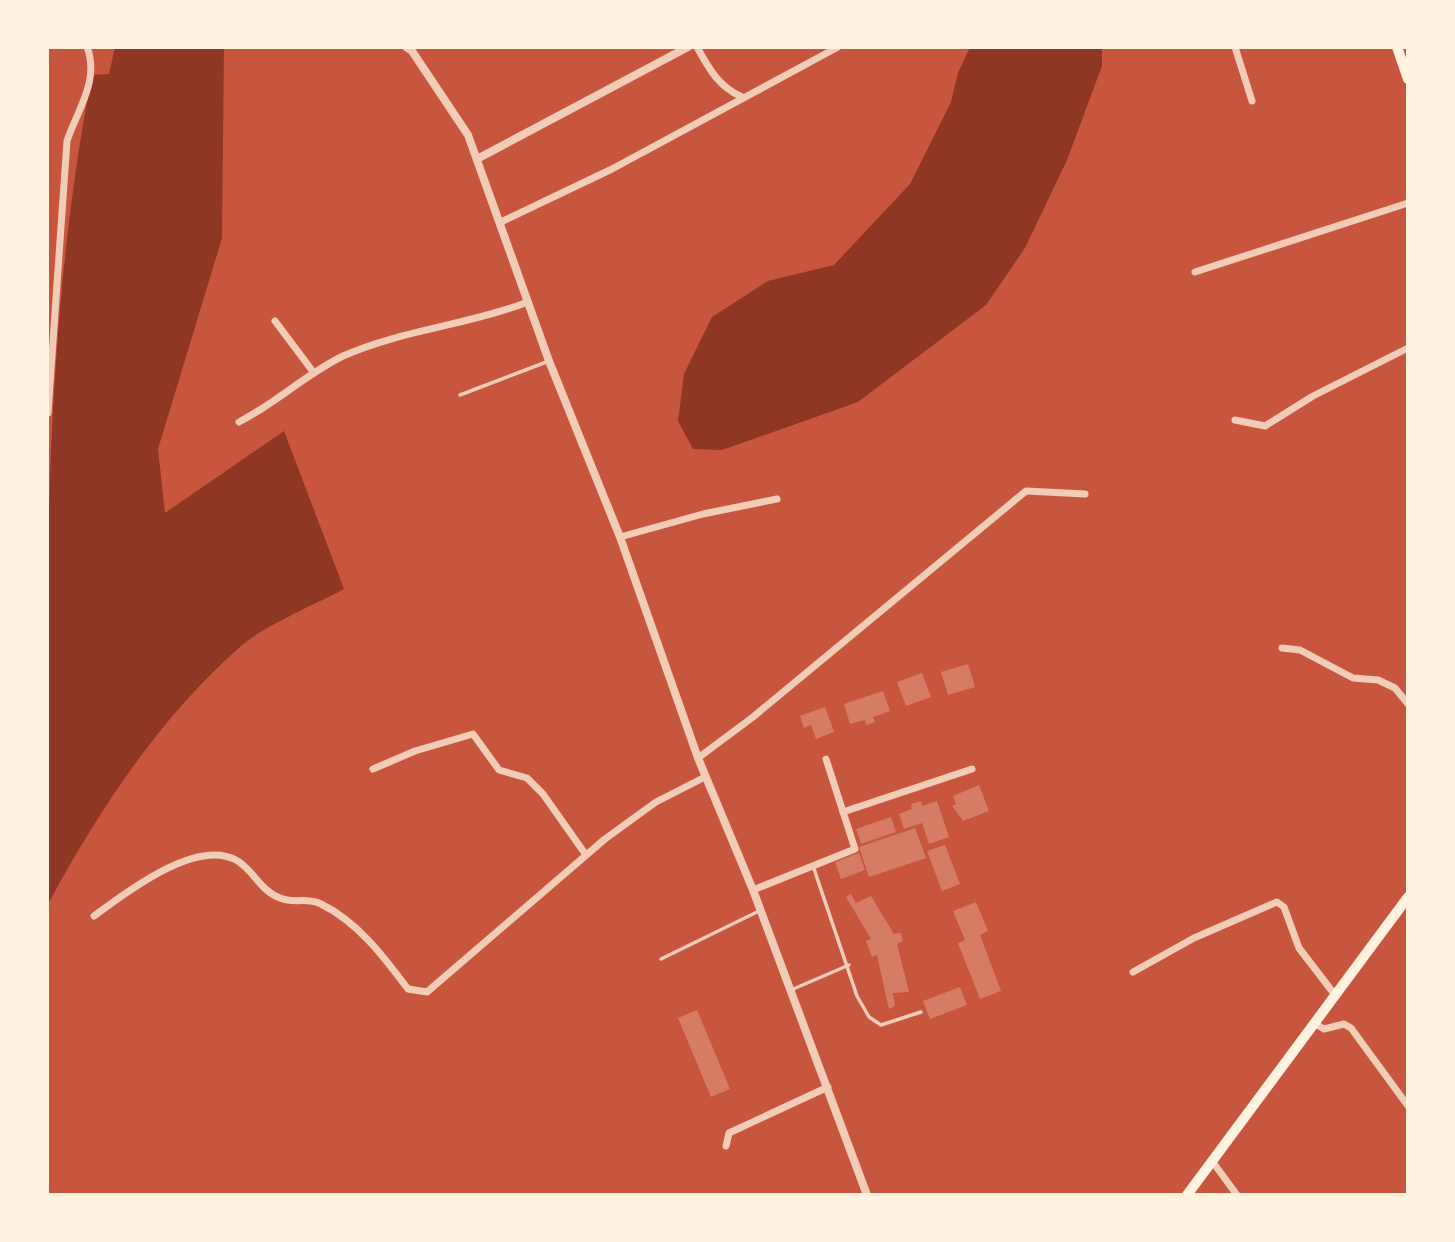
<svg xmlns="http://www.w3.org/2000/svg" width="1455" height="1242" viewBox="0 0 1455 1242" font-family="'Work Sans',sans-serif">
<rect width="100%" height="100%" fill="#c8553d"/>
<g fill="#8f3625">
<path d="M115,47h109l-2,191 -64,211 7,64 119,-82 60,158c-26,14 -82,38 -103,57 -81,71 -143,165 -194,260 0,-277 -8,-558 45,-831l17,-1z"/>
<polygon points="970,47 1102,47 1102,66 1067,160 1025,248 986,305 858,402 722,450 693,449 678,421 684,374 712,317 768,281 834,265 910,184 951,102 958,73"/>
</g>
<g fill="#d67c66">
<polygon points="968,664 975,687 948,695 941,672"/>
<polygon points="922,673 931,697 906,706 897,682"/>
<polygon points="883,691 890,711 873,717 875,722 866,725 865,720 850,724 844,704"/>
<polygon points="825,707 834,732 816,739 811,725 804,728 800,716"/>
<polygon points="979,785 989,811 963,821 952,806 956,804 953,796"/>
<polygon points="921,801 922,806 937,801 949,837 929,844 922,823 904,829 899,814 912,809 911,804"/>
<polygon points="891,817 896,832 861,844 856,829"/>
<polygon points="915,828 926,858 869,877 859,847"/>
<polygon points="945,845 960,884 942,891 927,851"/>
<polygon points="859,853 865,870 841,879 835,862"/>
<polygon points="851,894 856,903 871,896 894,934 901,933 903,941 897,944 909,992 893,993 895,1006 889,1009 877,955 872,957 866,941 871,939 846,897"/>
<polygon points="976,902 988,931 980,935 1001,991 980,999 958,943 965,940 953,911"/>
<polygon points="960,987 967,1005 930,1019 923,1001"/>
<polygon points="697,1010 730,1089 711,1097 678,1018"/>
</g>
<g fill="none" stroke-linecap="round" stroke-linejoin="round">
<g stroke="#f1ccb7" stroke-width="3.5">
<polyline points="460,395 549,361"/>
<polyline points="813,866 857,996 869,1017 881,1025 921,1012"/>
<polyline points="661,959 759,911"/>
<polyline points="791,990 849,965"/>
</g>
<g stroke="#f1ccb7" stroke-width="7">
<path d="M697,47c12,22 22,40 45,50"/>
<polyline points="1235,47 1252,101"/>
<polyline points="501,222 612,169 838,47"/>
<polyline points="1195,272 1408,203"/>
<polyline points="275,321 314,373"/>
<path d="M48,413l19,-272c10,-30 33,-61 20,-94"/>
<polyline points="1235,420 1265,426 1313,396 1408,348"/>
<path d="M239,422c37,-19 67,-48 104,-66 59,-26 125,-31 185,-54"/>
<polyline points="620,537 703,514 777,499"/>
<polyline points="1282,648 1300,650 1353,678 1378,680 1395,688 1408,704"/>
<polyline points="698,758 753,717 1026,491 1085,494"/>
<polyline points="373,769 415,751 473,734 499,770 527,778 543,794 586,855"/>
<polyline points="843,812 972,769"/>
<polyline points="753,890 855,849 826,759"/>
<path d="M94,916c31,-23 102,-78 142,-56 17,9 24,31 44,38 13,6 27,-1 41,6 37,18 63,53 87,85l19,3 178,-153 51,-37 49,-25"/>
<polyline points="1133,972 1194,938 1277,902 1284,907 1299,948 1335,995"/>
<polyline points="1314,1023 1324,1029 1344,1024 1351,1028 1408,1106"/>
<polyline points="726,1146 729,1133 828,1087"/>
<polyline points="1212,1161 1237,1195"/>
</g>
<g stroke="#f1ccb7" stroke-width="8">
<polyline points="406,47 412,51 468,135 549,361 620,537 698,758 753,890 867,1195"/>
<polyline points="477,159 688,47"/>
</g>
<g stroke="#fff3e0" stroke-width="10">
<polyline points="1397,47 1408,79"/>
<polyline points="1187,1195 1408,897"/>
</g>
</g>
<rect width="1455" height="1242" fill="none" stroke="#fff3e0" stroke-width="98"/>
</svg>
